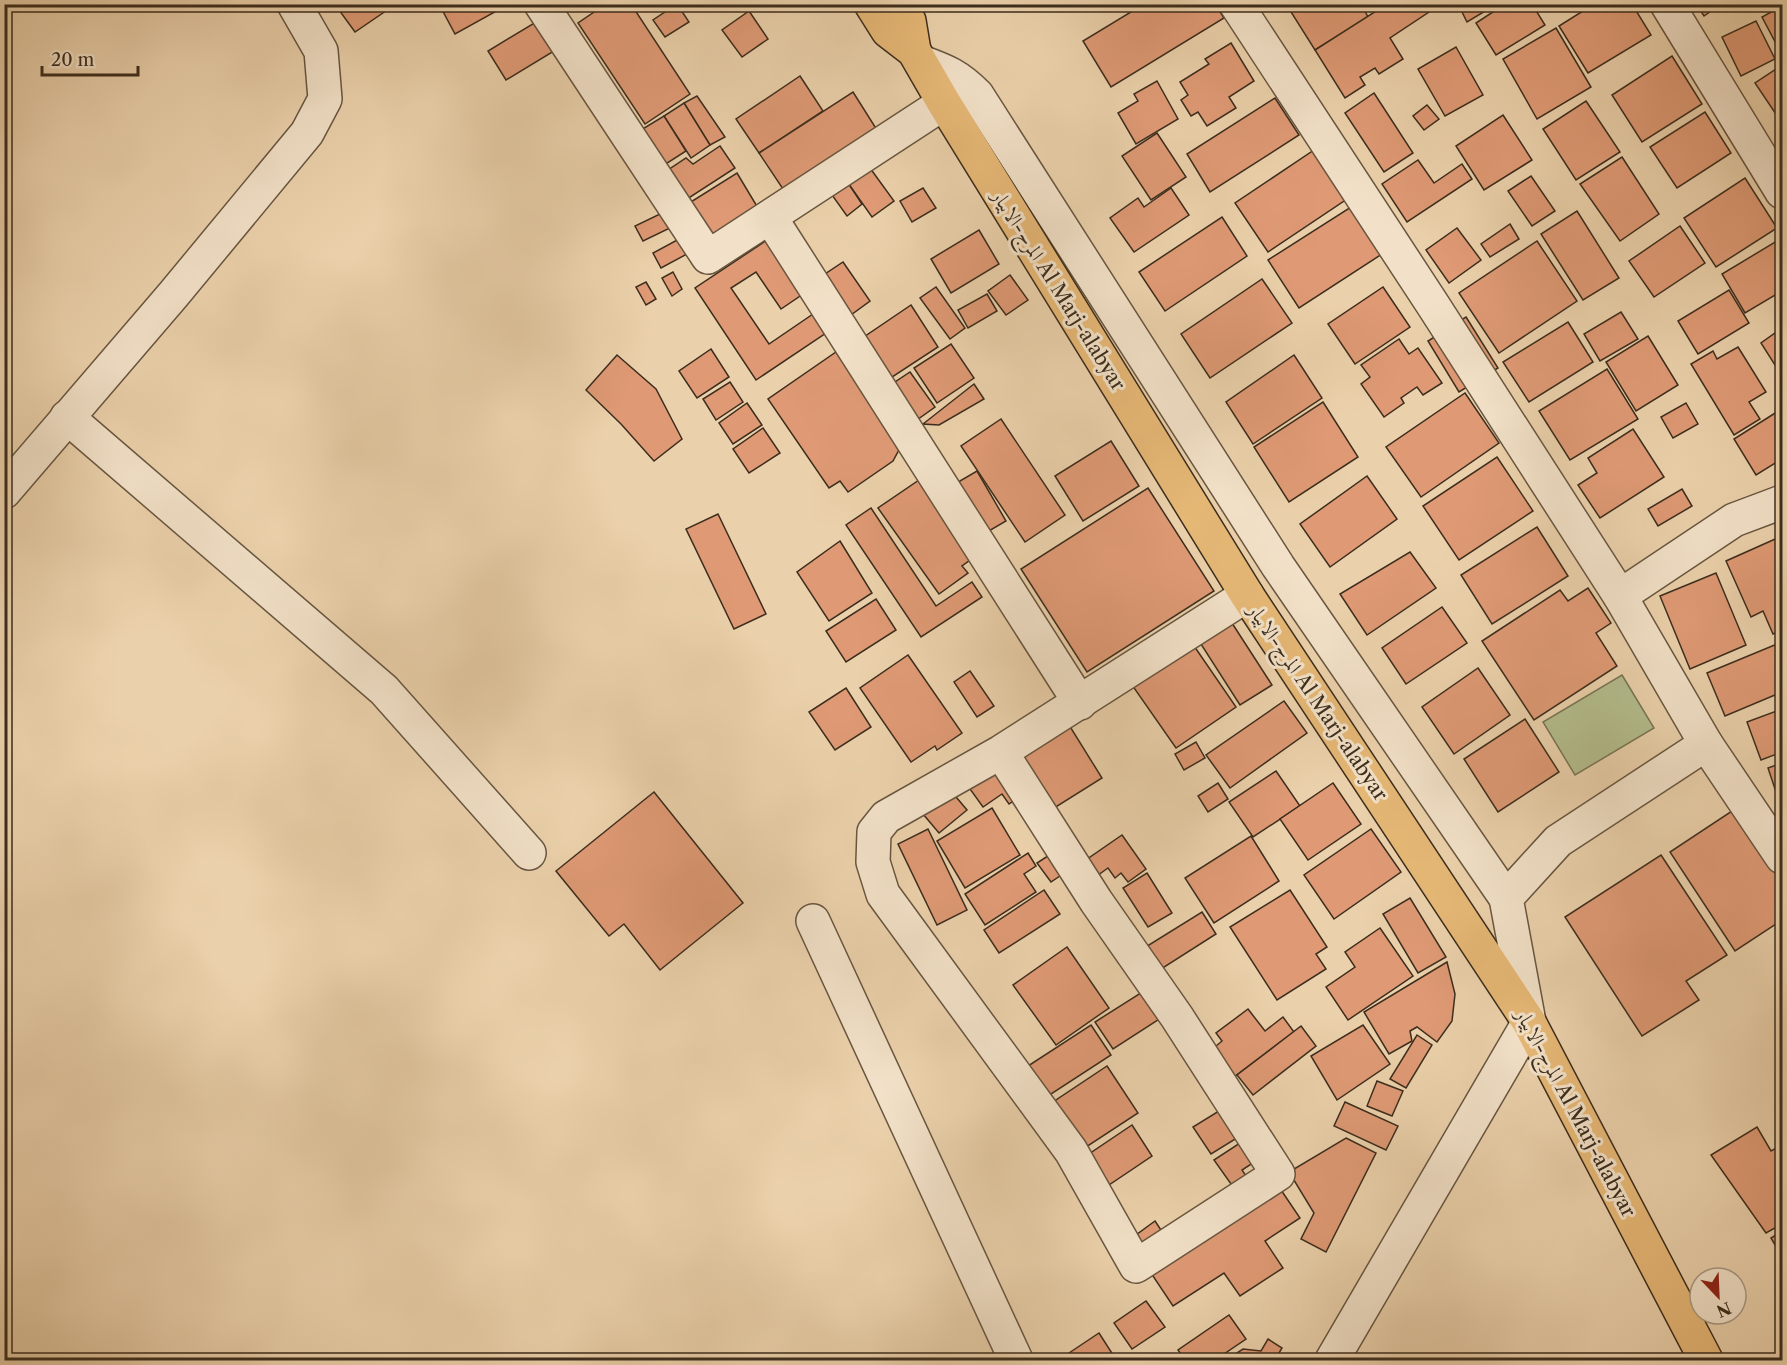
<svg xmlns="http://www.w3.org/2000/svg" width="1787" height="1365" viewBox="0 0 1787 1365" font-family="'Libre Caslon Text',Amiri,serif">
<rect width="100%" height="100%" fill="#ebd1ab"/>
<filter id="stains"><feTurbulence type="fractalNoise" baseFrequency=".00333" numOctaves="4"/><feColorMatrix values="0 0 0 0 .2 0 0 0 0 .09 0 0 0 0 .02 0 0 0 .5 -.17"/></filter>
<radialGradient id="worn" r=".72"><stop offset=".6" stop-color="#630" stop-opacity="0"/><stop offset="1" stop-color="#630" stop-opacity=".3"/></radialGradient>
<polygon fill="#b3bc8c" stroke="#787454" stroke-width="1.5" points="1622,675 1654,728 1575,775 1543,722"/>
<g fill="#df9a75" stroke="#3c2d1d" stroke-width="1.5">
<polygon points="348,4 396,4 355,32 339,10"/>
<polygon points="439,4 500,4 502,8 455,34"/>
<polygon points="606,4 631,4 690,94 645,124 578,23"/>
<polygon points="677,4 689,22 665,37 653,20"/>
<polygon points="1144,4 1215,4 1224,18 1111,87 1083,41"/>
<polygon points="1286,4 1361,4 1368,17 1315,50"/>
<polygon points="1387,4 1428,4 1432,10 1390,38 1403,59 1379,74 1375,68 1360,77 1365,85 1345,98 1315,50"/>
<polygon points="1458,4 1497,4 1467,22"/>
<polygon points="1505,4 1532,4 1545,25 1496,55 1476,23"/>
<polygon points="1594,4 1632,4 1651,35 1588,73 1559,26"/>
<polygon points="1696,4 1721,4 1704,16"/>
<polygon points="1782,6 1782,55 1762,17"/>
<polygon points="749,11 768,39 742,57 722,30"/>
<polygon points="1756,21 1775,59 1741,76 1722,37"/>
<polygon points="536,22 554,51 506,80 488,51"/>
<polygon points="1556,28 1591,87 1537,119 1503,59"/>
<polygon points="1231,43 1254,81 1229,97 1236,108 1207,126 1198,112 1191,116 1181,100 1188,95 1180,82 1209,64 1205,59"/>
<polygon points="1456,47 1483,95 1445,116 1418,69"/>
<polygon points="1672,56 1702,104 1642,142 1612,95"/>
<polygon points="1782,65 1782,123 1755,83"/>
<polygon points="800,76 823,111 759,153 736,119"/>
<polygon points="1157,81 1178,119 1136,144 1118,113 1138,101 1134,94"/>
<polygon points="853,92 877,130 783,189 759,153"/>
<polygon points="1374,93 1413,153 1384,172 1345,113"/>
<polygon points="697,96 725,137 710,145 684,103"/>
<polygon points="1275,98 1299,135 1210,192 1187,154"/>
<polygon points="1586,101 1620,152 1576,180 1543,129"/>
<polygon points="684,103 710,145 691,158 664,116"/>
<polygon points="1427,105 1439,119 1424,130 1413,116"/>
<polygon points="1705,112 1731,153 1677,188 1650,147"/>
<polygon points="1503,115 1532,160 1484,190 1456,146"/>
<polygon points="664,116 686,151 658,169 636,133"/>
<polygon points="1157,133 1186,177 1151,200 1122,156"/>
<polygon points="720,146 735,168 681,203 662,174 686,158 693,164"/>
<polygon points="1314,150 1347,199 1268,252 1235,203"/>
<polygon points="1622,157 1659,214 1620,241 1580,184"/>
<polygon points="1418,160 1434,183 1462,164 1472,179 1407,222 1382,184"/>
<polygon points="870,168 894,201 872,217 848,183"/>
<polygon points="737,173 758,208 708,239 686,205"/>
<polygon points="1531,176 1555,211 1532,226 1508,191"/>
<polygon points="1745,178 1777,228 1716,267 1684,218"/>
<polygon points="848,183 862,204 847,216 832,195"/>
<polygon points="923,188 936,208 912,222 900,201"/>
<polygon points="1171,188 1189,215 1134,252 1110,218 1138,198 1144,207"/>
<polygon points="1351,207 1382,254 1299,308 1268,260"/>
<polygon points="1577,211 1619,278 1583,300 1541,234"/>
<polygon points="662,213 670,228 643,241 635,226"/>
<polygon points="1222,217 1247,256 1165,311 1139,272"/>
<polygon points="1510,224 1519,239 1490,257 1481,244"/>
<polygon points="1680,226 1705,263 1654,297 1629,261"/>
<polygon points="1457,228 1481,260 1449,283 1426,250"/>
<polygon points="979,230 999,264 951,293 931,259"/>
<polygon points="1782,238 1782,291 1745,313 1722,274"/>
<polygon points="679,239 687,254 661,268 653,253"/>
<polygon points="767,240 803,294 781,309 756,272 731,288 769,344 816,312 829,331 756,380 695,288"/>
<polygon points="1537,241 1577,301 1499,353 1459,293"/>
<polygon points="843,262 870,301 844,320 816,280"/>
<polygon points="673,272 682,289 672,296 662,278"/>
<polygon points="1010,275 1028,300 1006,315 988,291"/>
<polygon points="1262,279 1292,323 1210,378 1181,334"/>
<polygon points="646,282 656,299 646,305 636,287"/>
<polygon points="936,287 965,328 950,339 920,298"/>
<polygon points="1383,287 1410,327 1355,364 1328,324"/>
<polygon points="1729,290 1749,323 1698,354 1678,321"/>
<polygon points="987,294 997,311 968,328 958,310"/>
<polygon points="911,305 938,347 883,383 858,341"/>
<polygon points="1621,312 1638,339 1600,361 1584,334"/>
<polygon points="1466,317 1498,368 1459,392 1428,341"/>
<polygon points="1568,322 1593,362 1529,402 1503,362"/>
<polygon points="1782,328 1782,376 1761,343"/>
<polygon points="1648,336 1678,385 1636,411 1606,362"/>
<polygon points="1399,339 1409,354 1418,348 1442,383 1423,395 1417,387 1401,398 1404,403 1384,417 1361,384 1370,377 1361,365"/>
<polygon points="951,344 974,378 937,403 914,368"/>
<polygon points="1738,347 1766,392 1749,402 1760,419 1734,435 1691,364 1713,351 1717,359"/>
<polygon points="711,349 729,377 697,398 679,371"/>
<polygon points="836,352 901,446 893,461 848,492 840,481 829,488 768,399"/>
<polygon points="617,355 656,389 682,439 654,461 621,424 586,390"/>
<polygon points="1294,355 1322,398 1253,444 1226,402"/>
<polygon points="1607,369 1638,419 1570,460 1539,411"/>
<polygon points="910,372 935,407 914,422 889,386"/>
<polygon points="730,382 743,402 716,420 703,399"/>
<polygon points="974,384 984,399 939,425 923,424"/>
<polygon points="1465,393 1499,443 1421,497 1386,447"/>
<polygon points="1323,402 1358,457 1289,502 1254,447"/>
<polygon points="747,403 762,425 733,444 719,423"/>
<polygon points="1686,403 1698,424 1673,438 1661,417"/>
<polygon points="1780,410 1782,415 1782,459 1756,475 1734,439"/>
<polygon points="1001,419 1065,515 1025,542 961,446"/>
<polygon points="763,428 780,453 749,473 733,449"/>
<polygon points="1633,429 1664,477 1600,518 1578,485 1597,473 1588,458"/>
<polygon points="1111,441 1139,486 1083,521 1055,476"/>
<polygon points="1497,457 1533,511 1459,560 1423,506"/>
<polygon points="977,471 1006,521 982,535 953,485"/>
<polygon points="1367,476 1397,519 1330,567 1300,524"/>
<polygon points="922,478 977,555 962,566 968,573 939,594 878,508"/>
<polygon points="1148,488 1214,591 1087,672 1021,569"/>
<polygon points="1682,489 1692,506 1658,526 1648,509"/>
<polygon points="871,508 936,606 972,582 982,597 921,637 846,525"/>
<polygon points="718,514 766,614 734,629 686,529"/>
<polygon points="1537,527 1568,576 1492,624 1461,575"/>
<polygon points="1782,536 1782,630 1773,634 1763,611 1751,617 1726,561"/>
<polygon points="840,541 872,593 829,621 797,572"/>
<polygon points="1410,552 1436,588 1367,635 1340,594"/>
<polygon points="1716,573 1746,645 1690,669 1660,596"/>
<polygon points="1588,588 1611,623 1596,633 1617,666 1534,720 1482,641 1560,590 1568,601"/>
<polygon points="876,599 896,630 846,662 826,631"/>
<polygon points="1442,607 1467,643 1406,684 1382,648"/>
<polygon points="1230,620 1272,685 1240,705 1199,641"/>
<polygon points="1192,643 1236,707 1176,748 1132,685"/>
<polygon points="1777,644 1782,656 1782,692 1725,716 1707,673"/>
<polygon points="908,655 962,733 937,750 935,746 911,762 860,688"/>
<polygon points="1478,668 1510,715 1454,754 1422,707"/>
<polygon points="970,671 994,706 977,717 954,682"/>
<polygon points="846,688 871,727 835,750 809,712"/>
<polygon points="1284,701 1307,733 1230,788 1206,755"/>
<polygon points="1782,709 1782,752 1761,760 1747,722"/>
<polygon points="1525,719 1559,772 1498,812 1464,759"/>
<polygon points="1069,725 1102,778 1051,810 1018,757"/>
<polygon points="1196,742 1205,758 1184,770 1175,754"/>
<polygon points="1782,763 1782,810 1768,768"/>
<polygon points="1004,764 1025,793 1009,804 1002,794 983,807 970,789"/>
<polygon points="1276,771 1300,806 1253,837 1229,802"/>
<polygon points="1218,783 1228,799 1208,812 1198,796"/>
<polygon points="1333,783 1361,824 1308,860 1280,819"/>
<polygon points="951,791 967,810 939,833 923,814"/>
<polygon points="654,792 743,903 660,970 624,924 609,936 556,871"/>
<polygon points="1738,807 1782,875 1782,920 1735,951 1670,852"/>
<polygon points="992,808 1020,855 965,888 937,841"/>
<polygon points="928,829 967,910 937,925 898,844"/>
<polygon points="1371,829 1401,872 1334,919 1304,875"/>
<polygon points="1122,835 1146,869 1128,882 1121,873 1115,878 1108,868 1094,878 1083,862"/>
<polygon points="1251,836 1279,881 1214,923 1185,878"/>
<polygon points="1057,850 1070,869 1051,882 1037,863"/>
<polygon points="1028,853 1036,866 1024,874 1036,892 985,925 965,894"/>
<polygon points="1661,855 1727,955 1686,981 1699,1000 1642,1036 1565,917"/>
<polygon points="1147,873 1172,913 1148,927 1123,888"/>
<polygon points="1044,890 1060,914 999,953 984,930"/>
<polygon points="1290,890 1327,947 1316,954 1326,969 1277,1000 1230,927"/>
<polygon points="1410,898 1446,957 1418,973 1383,914"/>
<polygon points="1202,912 1216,934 1158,971 1144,948"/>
<polygon points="1380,928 1413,976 1348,1020 1326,987 1355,967 1345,952"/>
<polygon points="1067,947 1109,1008 1056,1045 1013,985"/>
<polygon points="1447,962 1455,994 1452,1021 1437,1042 1417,1027 1410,1031 1412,1041 1389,1054 1364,1012"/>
<polygon points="1147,989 1164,1016 1113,1049 1095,1022"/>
<polygon points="1248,1009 1265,1031 1283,1017 1294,1032 1230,1080 1209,1052 1222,1041 1216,1033"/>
<polygon points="1091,1025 1111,1055 1048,1096 1028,1066"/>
<polygon points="1363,1025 1390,1064 1337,1100 1311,1056"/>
<polygon points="1301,1026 1316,1046 1253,1095 1237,1075"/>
<polygon points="1417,1035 1432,1045 1406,1088 1390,1079"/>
<polygon points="1107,1066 1138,1113 1080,1151 1050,1104"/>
<polygon points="1782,1079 1782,1094 1776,1083"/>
<polygon points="1377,1081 1403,1091 1392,1116 1367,1106"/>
<polygon points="1345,1102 1398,1126 1386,1150 1334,1126"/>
<polygon points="1227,1106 1245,1133 1211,1154 1193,1127"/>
<polygon points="1132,1125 1152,1156 1103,1189 1083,1158"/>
<polygon points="1757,1127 1771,1151 1782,1145 1782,1224 1766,1233 1711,1155"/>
<polygon points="1346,1138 1376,1153 1326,1252 1301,1239 1314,1213 1289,1172"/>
<polygon points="1246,1139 1259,1159 1242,1170 1250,1182 1236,1191 1214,1160"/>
<polygon points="1277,1184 1300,1218 1265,1241 1283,1268 1240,1296 1224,1273 1173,1306 1149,1270"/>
<polygon points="1155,1221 1163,1233 1144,1247 1136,1235"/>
<polygon points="1782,1231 1782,1257 1771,1238"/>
<polygon points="1146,1301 1165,1327 1132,1349 1114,1323"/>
<polygon points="1229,1315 1246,1339 1215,1360 1185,1360 1178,1350"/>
<polygon points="1099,1333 1115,1358 1111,1360 1061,1360 1060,1359"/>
<polygon points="1268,1339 1282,1348 1275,1360 1226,1360 1243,1349 1261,1351"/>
</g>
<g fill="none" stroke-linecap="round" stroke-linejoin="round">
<defs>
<g id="minor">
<polyline points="541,4 708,257 944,103"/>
<polyline points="1236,4 1433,305 1620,596 1706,744 1782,857"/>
<polyline points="1667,4 1782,192"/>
<path d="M921,62c25,9 37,14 56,33l301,471 228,332"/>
<polyline points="770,217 1080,703"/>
<polyline points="67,417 384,690 529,853"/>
<polyline points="4,492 173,295 307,133 325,99 321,51 294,4"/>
<polyline points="1620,596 1734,520 1782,502"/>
<polyline points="1001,752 1096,901 1177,1017 1278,1174 1136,1266 1071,1151 883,894 873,862 874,832 886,817 1001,752 1247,595"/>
<polyline points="813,921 1016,1360"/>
<polyline points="1332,1360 1529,1022 1506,898 1558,841 1706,744"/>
</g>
<g id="major">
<polyline points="871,4 888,31 914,51 944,103 1247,595 1529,1022 1706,1360"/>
<polyline points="901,4 909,21 914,51"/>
</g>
</defs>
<use href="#minor" stroke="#685640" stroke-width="36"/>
<use href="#major" stroke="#3c2d1d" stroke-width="36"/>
<use href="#minor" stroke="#f2e1c8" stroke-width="33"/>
<use href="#major" stroke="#e6b876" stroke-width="33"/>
</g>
<g text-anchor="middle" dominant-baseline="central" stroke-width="6" stroke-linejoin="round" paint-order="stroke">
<g font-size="20" fill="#3c2d1d" stroke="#f2e1c8">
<text transform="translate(1059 290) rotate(58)">المرج-الابيار Al Marj-alabyar</text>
<text transform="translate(1318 702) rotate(56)">المرج-الابيار Al Marj-alabyar</text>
<text transform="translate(1576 1113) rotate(62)">المرج-الابيار Al Marj-alabyar</text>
</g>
</g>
<rect width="1787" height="1365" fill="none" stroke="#ebd1ab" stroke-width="24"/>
<rect x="6" y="6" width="1775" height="1353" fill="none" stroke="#3c2d1d" stroke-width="3"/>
<rect x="12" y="12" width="1763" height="1341" fill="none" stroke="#3c2d1d" stroke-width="1.5"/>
<g transform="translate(1718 1296) rotate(157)"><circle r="28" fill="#f2e1c8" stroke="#a99984" stroke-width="1.5"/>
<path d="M0-4.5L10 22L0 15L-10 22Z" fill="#8f2418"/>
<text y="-9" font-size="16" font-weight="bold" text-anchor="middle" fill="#3c2d1d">N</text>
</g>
<path d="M42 66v9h96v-9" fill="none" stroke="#3c2d1d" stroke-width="3"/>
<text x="51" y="66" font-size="18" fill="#3c2d1d" stroke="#f2e1c8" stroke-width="4.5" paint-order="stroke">20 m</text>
<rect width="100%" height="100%" filter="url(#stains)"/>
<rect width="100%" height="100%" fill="url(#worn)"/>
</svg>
